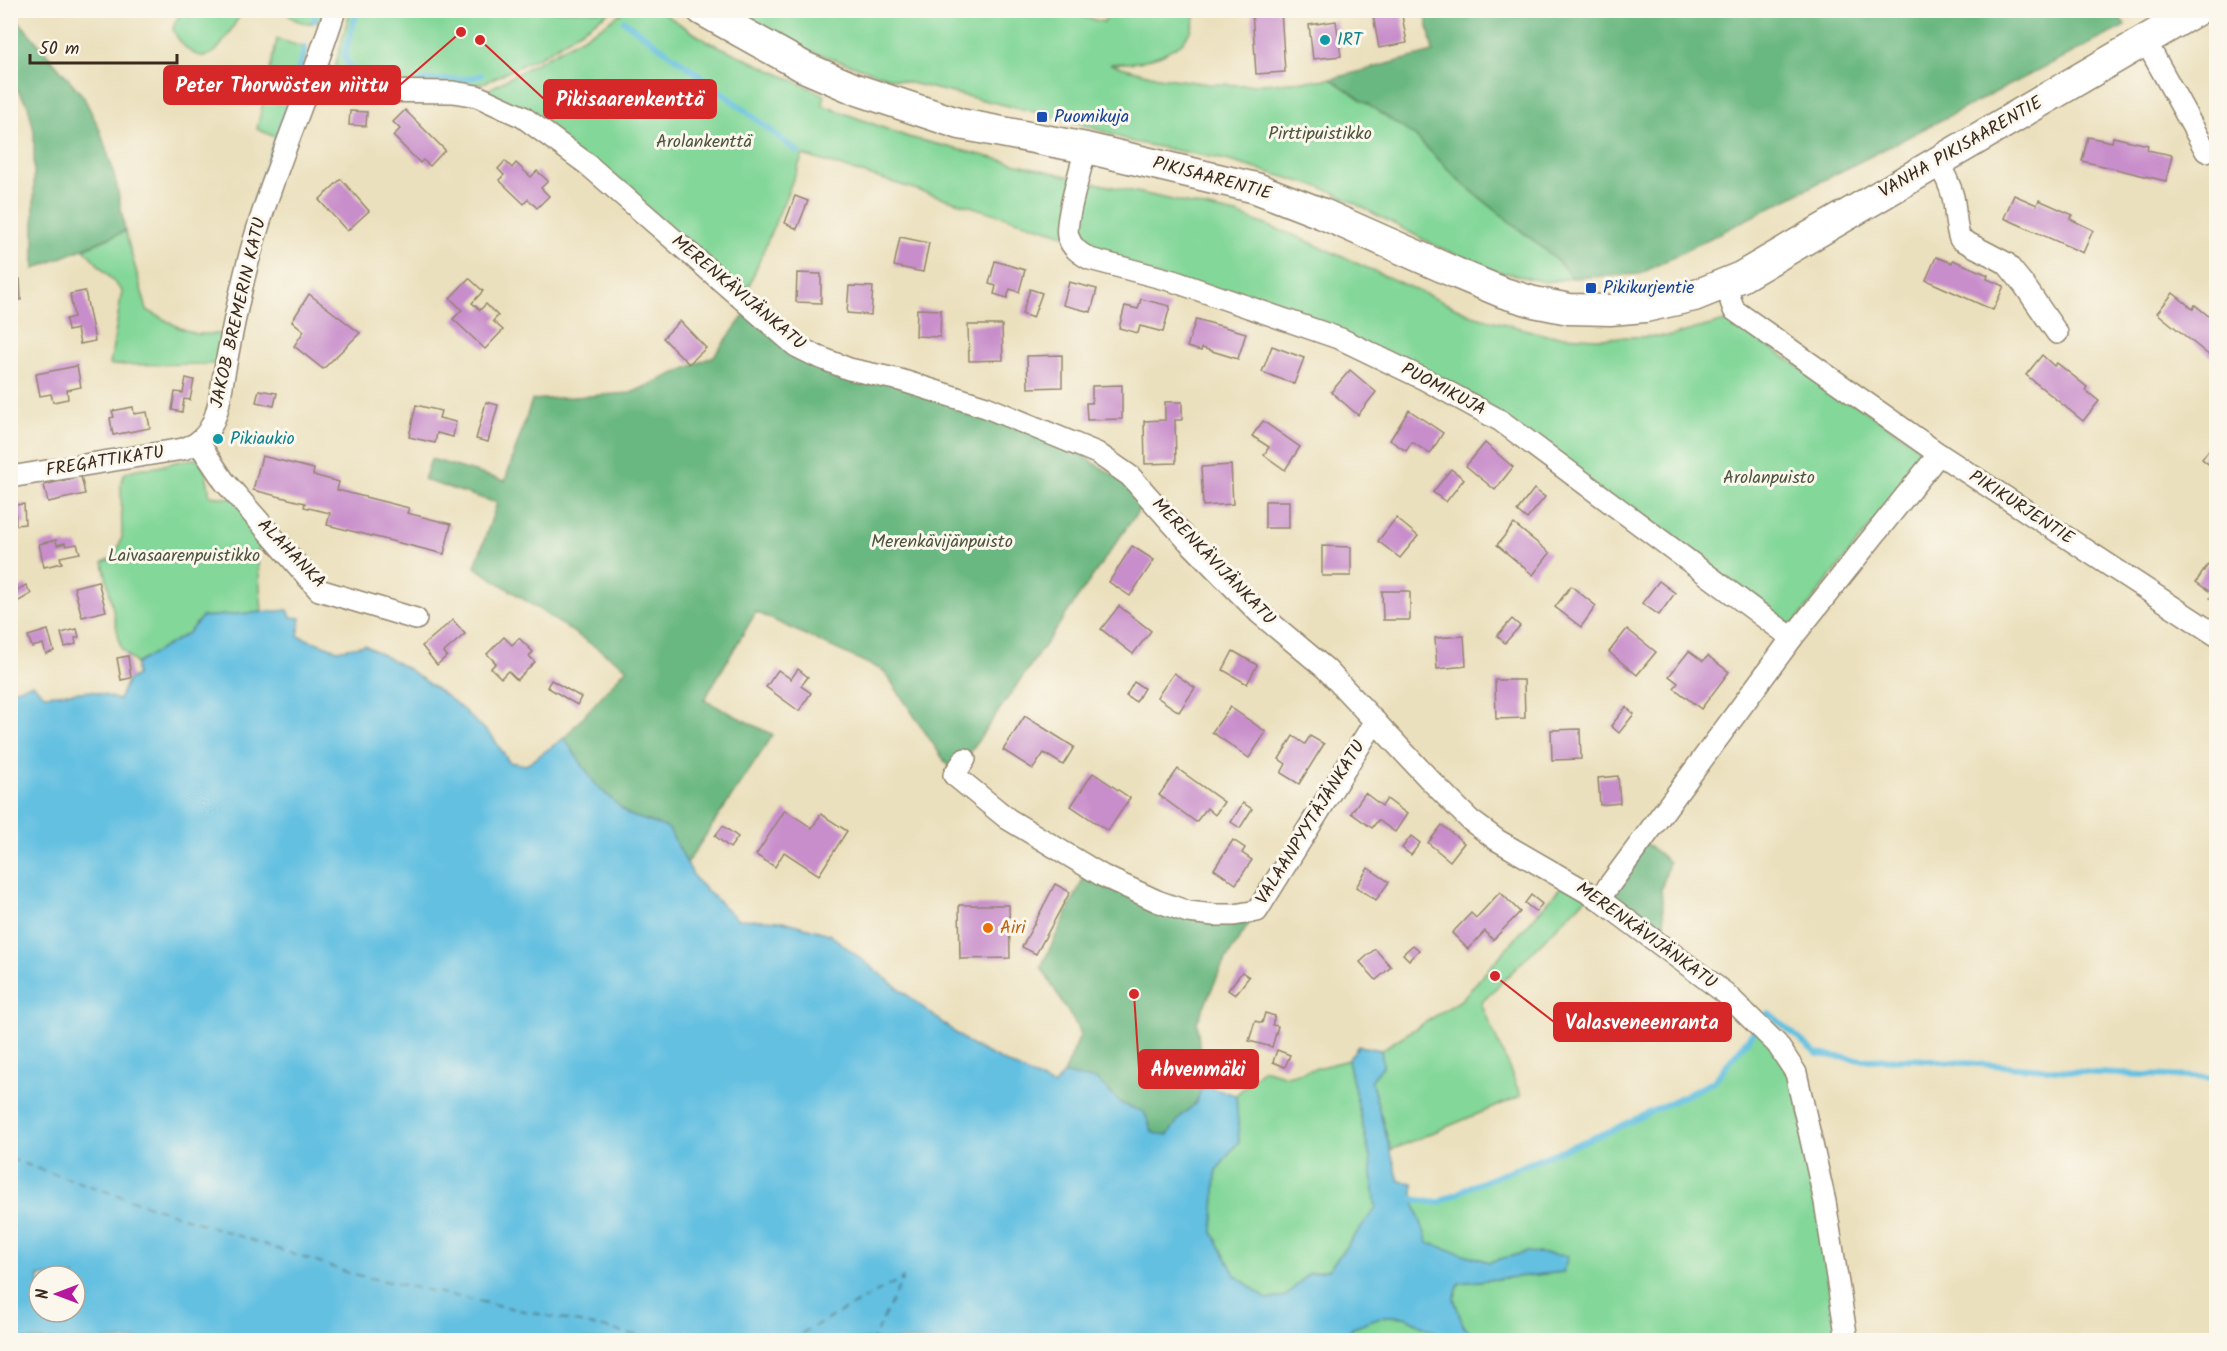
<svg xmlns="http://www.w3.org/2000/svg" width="2227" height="1351" viewBox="0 0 2227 1351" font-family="Kalam,sans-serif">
<rect width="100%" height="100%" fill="#fbf7ec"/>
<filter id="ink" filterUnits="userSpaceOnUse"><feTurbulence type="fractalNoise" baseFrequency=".0167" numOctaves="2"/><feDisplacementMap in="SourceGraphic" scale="12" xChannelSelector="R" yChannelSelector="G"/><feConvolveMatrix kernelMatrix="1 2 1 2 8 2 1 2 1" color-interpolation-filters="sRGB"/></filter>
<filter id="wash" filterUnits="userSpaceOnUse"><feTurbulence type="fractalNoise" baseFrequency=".008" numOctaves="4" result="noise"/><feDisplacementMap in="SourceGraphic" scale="24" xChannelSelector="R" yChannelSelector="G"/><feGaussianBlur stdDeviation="1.35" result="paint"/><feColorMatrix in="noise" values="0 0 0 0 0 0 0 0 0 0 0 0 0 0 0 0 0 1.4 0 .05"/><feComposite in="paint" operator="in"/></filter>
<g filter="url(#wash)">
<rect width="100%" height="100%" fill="#ebe0bd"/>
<g fill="#83d799" stroke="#5f805c" stroke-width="1.5">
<polygon points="1054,10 1104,22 1107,13 1098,11 1197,11 1191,31 1181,44 1161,55 1139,62 1110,64 1158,77 1209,84 1248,85 1331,79 1416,137 1463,184 1554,257 1573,278 1545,282 1492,270 1438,247 1329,190 1226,160 1133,142 1073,121 893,79 786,43 735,11"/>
<path d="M183,11h52l6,3c-7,10 -13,23 -21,32 -17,23 -38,2 -47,-16l2,-8z"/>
<path d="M285,11h39l-4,9c-11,7 -28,1 -35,-9z"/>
<polygon points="350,11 611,11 545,54 486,82 468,87 379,88 343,74 335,66"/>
<polygon points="624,11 660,11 703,39 825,95 822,105 908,137 1095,183 1236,214 1298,237 1472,315 1546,335 1596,338 1670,336 1729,320 1911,441 1920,451 1922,460 1795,623 1788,625 1420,371 1112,260 1068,236 803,155 744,298 587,164 477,96 601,27"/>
<polygon points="277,39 306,48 307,56 275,137 257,129"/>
<polygon points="125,231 147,310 180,328 196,334 222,334 217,362 211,364 110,365 122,291 84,249"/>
<path d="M196,459c12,6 11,24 14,37l26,3 30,39 -9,14 5,60 -60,5 -15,17 -51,30 -15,-16 -18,-86 12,-5 7,-20 -1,-52 3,-11c10,-7 21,-5 33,-7 13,-3 25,-8 39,-8z"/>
<polygon points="1567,880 1590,894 1481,1003 1521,1096 1391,1150 1371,1081 1383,1066 1381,1050 1461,1000"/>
<polygon points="1758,1026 1789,1060 1846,1340 1483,1340 1464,1328 1454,1299 1459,1283 1563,1272 1527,1252 1489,1262 1428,1243 1412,1199 1438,1203 1472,1186 1615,1129 1713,1082"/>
<polygon points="1348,1060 1370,1158 1376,1208 1329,1269 1308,1274 1286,1296 1268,1300 1235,1275 1213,1233 1216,1171 1239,1141 1236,1095 1263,1069 1287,1076"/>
<path d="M1386,1316l19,1 46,23h-110c10,-14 29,-21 45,-24z"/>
</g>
<g fill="#6ab881" stroke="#527150" stroke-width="1.5">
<polygon points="10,11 83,96 99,128 111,164 117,187 125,231 34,269 34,131 28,105 11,81"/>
<polygon points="2116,11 2125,26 1640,274 1573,278 1554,257 1463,184 1416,137 1331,79 1433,52 1425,11"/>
<polygon points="752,305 796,346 1039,428 1148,497 954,775 884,671 756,612 704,700 773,735 687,863 668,828 629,815 596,785 564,738 627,668 475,567 497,503 424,480 431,459 505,481 532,400 631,393 714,356"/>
<polygon points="1642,840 1669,862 1661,890 1665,928 1613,899 1632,854"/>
<polygon points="1089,867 1157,901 1257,911 1223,964 1197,1022 1203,1086 1195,1104 1181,1116 1168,1136 1153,1133 1144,1112 1122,1104 1097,1080 1064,1074 1081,1033 1041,967"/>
</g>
<path fill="#63c0e1" stroke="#4f7580" stroke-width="1.5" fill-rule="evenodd" d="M288,610l3,7 10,1 -3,18 39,14 28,-5 43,24 45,32 39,35 17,26 17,3 38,-27 32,47 33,30 39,13 28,52 41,39 46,2 46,13 142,111 82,41 11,-12 33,6 25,24 22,8 9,21 15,2 13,-19 14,-12 8,-18 33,9 3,46 -23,30 -3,62 22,42 33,25 18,-4 22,-22 21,-5 47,-61 -6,-50 -22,-98 10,-14 23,4 2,16 -12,15 28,100 14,2v16l15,44 61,19 38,-10 41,4 -5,16 -104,11 -5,16 10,29 19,12h-32l-46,-23 -19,-1 -9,2 -23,9 -13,13h-1330v-650l22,-6 11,11 48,-4 27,9 8,-19 9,-6v-11l51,-30 15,-17zM39,1276h36v36h-36z"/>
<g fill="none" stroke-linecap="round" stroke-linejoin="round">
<g stroke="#63c0e1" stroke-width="6">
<polyline points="314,20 317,10"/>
<polyline points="624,21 706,80 798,152"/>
<polyline points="351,69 345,58 345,52 358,10"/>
<polyline points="366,79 385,81"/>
<polyline points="420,81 468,79 481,75"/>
<polyline points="250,218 284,119 305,48"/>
<polyline points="1412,1199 1438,1203 1472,1186 1615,1129 1713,1082 1769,1013 1817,1054 1862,1060 1913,1059 2096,1073 2216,1078"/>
</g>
<g stroke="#475758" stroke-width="1.5" stroke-dasharray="8 6" stroke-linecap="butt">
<polyline points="10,1159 352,1274 659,1340"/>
<polyline points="789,1340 903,1278 873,1340"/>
</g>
</g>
<g id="blocks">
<g fill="#c88dcb">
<polygon points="1252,10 1281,10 1285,72 1256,74"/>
<polygon points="1372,10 1401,10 1407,43 1379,48"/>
<polygon points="1336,21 1341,56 1313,59 1309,25"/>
<polygon points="405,110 445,150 430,166 423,160 420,163 393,136 400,129 393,122"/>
<polygon points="350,111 367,112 366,126 349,125"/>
<polygon points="2088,137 2112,142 2113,137 2148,145 2147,150 2172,155 2166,181 2082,161"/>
<polygon points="505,161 512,168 516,163 531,177 537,171 548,181 541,188 549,196 537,208 528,199 524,204 499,180 504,175 498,169"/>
<polygon points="341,179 369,211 347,231 319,200"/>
<polygon points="2014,195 2037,205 2039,200 2073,215 2070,219 2093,230 2083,253 2004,218"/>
<polygon points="795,196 808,201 797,229 785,223"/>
<polygon points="900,237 929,243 923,272 894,266"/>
<polygon points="1936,257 1952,263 1953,260 1988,275 1987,279 2004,286 1993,310 1926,280"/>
<polygon points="995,261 1025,270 1019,292 1010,289 1007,298 994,294 996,286 989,284"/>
<polygon points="797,273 821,274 821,303 796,302"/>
<polygon points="469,278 483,291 472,303 480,310 486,304 498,316 493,321 503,330 485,349 453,319 462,310 450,298"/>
<polygon points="10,279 20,279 21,300 10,300"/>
<polygon points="1069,282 1097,289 1091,312 1063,305"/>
<polygon points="849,286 873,287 871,315 847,313"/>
<polygon points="1030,289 1042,293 1033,318 1022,314"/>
<polygon points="85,291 95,341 80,344 77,329 68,331 66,319 74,317 70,294"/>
<polygon points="2173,293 2193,309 2195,305 2216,322 2216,361 2157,313"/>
<polygon points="309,294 360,333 323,369 294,346 304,331 292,321"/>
<polygon points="1141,299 1170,306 1163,332 1140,326 1138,333 1119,328 1125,306 1138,309"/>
<polygon points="917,309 941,310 940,337 916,336"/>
<polygon points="1196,319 1246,333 1238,359 1202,348 1201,351 1187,347"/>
<polygon points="680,321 706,348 689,364 663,338"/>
<polygon points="968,325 1002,325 1003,360 969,361"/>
<polygon points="10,340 15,358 10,359"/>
<polygon points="1272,346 1304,358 1294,384 1262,372"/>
<polygon points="1062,355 1062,387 1028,388 1027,356"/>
<polygon points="2042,355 2054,366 2057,363 2087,387 2085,390 2099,401 2083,421 2026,375"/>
<polygon points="77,366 81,387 67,390 68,399 53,402 51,394 40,396 36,374"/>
<polygon points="1350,370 1376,392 1358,415 1331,392"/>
<polygon points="186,378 194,380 190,400 184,399 182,412 172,410 175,392 183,393"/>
<polygon points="1122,385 1122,419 1087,420 1086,403 1092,403 1092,386"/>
<polygon points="259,390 277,393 274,406 256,402"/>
<polygon points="486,402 498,405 488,442 476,439"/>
<polygon points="1165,402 1182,402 1182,420 1175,420 1176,463 1145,464 1144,421 1165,420"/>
<polygon points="416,405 441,411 439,418 456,422 453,437 437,433 435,443 409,437"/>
<polygon points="133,407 134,414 147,412 150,428 113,435 110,418 114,417 112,411"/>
<polygon points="1409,410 1443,433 1430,454 1412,442 1406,451 1390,440"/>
<polygon points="1263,421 1300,447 1285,470 1264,455 1269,447 1252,436"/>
<polygon points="2216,440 2216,470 2202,459"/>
<polygon points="1485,443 1513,467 1495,490 1466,466"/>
<polygon points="262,456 314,469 313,475 339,482 337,490 409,508 407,513 451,524 444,554 327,525 330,513 304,507 305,503 253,490"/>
<polygon points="1231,465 1233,504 1203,506 1201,467"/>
<polygon points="1451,469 1464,479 1446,502 1433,492"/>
<polygon points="81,476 85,494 48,502 44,485"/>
<polygon points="1534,489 1545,497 1527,519 1517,511"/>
<rect x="1265" y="501" width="24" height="27"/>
<polygon points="24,504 25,524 16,525 15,505"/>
<polygon points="1396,518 1418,536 1400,558 1378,541"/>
<polygon points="1514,524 1550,553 1533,575 1497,545"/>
<polygon points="56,540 57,545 65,543 66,546 77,544 80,553 60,557 62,563 44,567 39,544"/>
<polygon points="1132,546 1154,560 1130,596 1109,582"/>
<polygon points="1322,546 1351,547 1351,576 1322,576"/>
<polygon points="2216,553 2216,598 2215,601 2210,598 2213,594 2196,582"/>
<polygon points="98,581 106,611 82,617 74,587"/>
<polygon points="1659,581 1675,593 1659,615 1642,603"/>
<polygon points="26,585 31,594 10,606 10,594"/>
<polygon points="1571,586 1596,606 1581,627 1555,607"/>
<polygon points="1382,591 1410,591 1410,620 1383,620"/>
<polygon points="1119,606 1151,631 1133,654 1101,629"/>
<polygon points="1512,619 1520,626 1505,643 1497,636"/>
<polygon points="453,620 465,634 444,652 447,656 437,665 422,646"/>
<polygon points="77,629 79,637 75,638 76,644 65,647 61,633"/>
<polygon points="1627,629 1656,652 1637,675 1609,652"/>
<polygon points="48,630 54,651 46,654 43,644 32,647 28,636"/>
<polygon points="1464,636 1466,666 1437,669 1435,638"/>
<polygon points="504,637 512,645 519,638 533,652 529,656 535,662 517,680 508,671 501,678 491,668 496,663 487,654"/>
<polygon points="1233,651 1257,665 1247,684 1223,670"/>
<polygon points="1689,651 1703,661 1708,656 1729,672 1701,709 1674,688 1678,683 1669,676"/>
<polygon points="128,656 131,678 121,680 117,658"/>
<polygon points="798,669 808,677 801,686 811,693 799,711 766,687 778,670 791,679"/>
<polygon points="1174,673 1195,688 1179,712 1157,697"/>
<polygon points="551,680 581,697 577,705 547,687"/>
<polygon points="1495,680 1524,680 1525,718 1496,719"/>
<polygon points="1134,682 1144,688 1136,702 1126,696"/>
<polygon points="1230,707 1266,732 1249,758 1212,732"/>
<polygon points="1626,707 1634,714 1619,733 1611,726"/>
<polygon points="1025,716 1074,747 1063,765 1044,753 1033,769 1003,750"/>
<polygon points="1580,729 1581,759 1552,760 1551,730"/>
<polygon points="1293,736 1305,744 1310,736 1324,744 1299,784 1281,773 1286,764 1279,759"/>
<polygon points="1178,769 1224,802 1215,815 1207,808 1196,822 1159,795"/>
<polygon points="1093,773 1130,798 1108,831 1071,806"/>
<polygon points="1618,776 1620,803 1600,805 1598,778"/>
<polygon points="1365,793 1382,806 1387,799 1407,814 1395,832 1378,820 1372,828 1351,813"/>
<polygon points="1243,803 1252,809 1240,828 1231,822"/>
<polygon points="785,810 812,828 821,814 847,831 819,875 784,852 775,867 756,855"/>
<polygon points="1442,825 1464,843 1450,861 1428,843"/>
<polygon points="723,826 738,837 730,848 715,836"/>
<polygon points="1411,836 1420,843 1411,855 1402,848"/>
<polygon points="1233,840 1245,848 1242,853 1252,860 1236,884 1214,869"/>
<polygon points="1368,868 1389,882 1376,900 1356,887"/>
<polygon points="1055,884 1070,892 1036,954 1022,947"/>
<polygon points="1500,892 1520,912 1493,940 1485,931 1468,949 1452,933 1471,913 1476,918"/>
<polygon points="1531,895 1542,904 1536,912 1525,903"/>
<polygon points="959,905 1009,905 1010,958 960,959"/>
<polygon points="1413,945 1419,950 1409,960 1403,954"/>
<polygon points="1375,949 1391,967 1376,980 1360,962"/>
<polygon points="1242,972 1249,977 1235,995 1228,990"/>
<polygon points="1265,1013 1275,1016 1272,1025 1278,1026 1272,1047 1249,1041 1255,1021 1262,1023"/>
<polygon points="1277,1050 1290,1055 1285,1067 1273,1062"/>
</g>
</g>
</g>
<g filter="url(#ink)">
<use href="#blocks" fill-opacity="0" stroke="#93856e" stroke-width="1.5"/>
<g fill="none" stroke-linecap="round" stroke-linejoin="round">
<defs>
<g id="street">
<polyline points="2145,40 2206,151"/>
<polyline points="314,74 366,91 453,92 477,96 523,117 587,164 796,346 816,356 849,369 900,380 986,407 1097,453 1130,476 1188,541 1259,613 1326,669 1429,779 1470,820 1497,840 1599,899 1725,993 1777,1044 1796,1073 1825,1202 1847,1340"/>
<path d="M1086,148c-4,16 -22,76 -18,88 3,12 13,18 22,23l83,22 168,58 83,40 77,42 291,217"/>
<path d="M1937,162c7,11 13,22 16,35 3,14 2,29 7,42l46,24 18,22 33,48"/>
<polyline points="1725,284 1734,310 1939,454 2216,635"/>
<polyline points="198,442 224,481 319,590 416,619"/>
<path d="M10,477l173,-28c5,-2 12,-4 16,-8 19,-14 21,-46 25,-67 10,-53 20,-105 37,-156 22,-70 52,-137 74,-208"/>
<polyline points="965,759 954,775 1008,819 1103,876 1157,901 1188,912 1214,915 1234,915 1257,911 1375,721"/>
<polyline points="1599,899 1792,638 1939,454"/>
</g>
<polyline id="secondary" points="702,10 804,67 855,89 960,124 1086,148 1256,188 1323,214 1456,273 1504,293 1534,302 1569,309 1610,310 1645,307 1694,296 1741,277 2197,10"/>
</defs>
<use href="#street" stroke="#93856e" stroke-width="24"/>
<use href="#secondary" stroke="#93856e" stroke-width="33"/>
<use href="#street" stroke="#fff" stroke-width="21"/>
<use href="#secondary" stroke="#fff" stroke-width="30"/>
</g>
</g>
<g fill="#0f9aa8" stroke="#fbf7ec" stroke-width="2">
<circle cx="1325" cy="40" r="6"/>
<circle cx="218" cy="439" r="6"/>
</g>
<g fill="#1a4fb4" stroke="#fbf7ec" stroke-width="2">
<rect x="1036" y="111" width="12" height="12" rx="3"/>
<rect x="1585" y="282" width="12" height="12" rx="3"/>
</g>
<circle fill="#e8710a" stroke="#fbf7ec" stroke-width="2" cx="988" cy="928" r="6"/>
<g text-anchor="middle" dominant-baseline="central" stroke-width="6" stroke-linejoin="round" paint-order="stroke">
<g font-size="18" fill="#0d838f" stroke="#fbf7ec" text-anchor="start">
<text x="1337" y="40">IRT</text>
<text x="230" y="439">Pikiaukio</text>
</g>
<g font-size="18" fill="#164399" stroke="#fbf7ec" text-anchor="start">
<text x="1054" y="117">Puomikuja</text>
<text x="1603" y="288">Pikikurjentie</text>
</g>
<g font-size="18" fill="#4d553d" stroke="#fbf7ec">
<text x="1320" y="134">Pirttipuistikko</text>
<text x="704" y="142">Arolankenttä</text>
<text x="1769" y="478">Arolanpuisto</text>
<text x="942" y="542">Merenkävijänpuisto</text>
<text x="184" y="556">Laivasaarenpuistikko</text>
</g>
<g font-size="18" fill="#3b2a1e" stroke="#fbf7ec">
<text transform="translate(1961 148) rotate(-30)">VANHA PIKISAARENTIE</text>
<text transform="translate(1212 179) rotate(15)">PIKISAARENTIE</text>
<text transform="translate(738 293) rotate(40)">MERENKÄVIJÄNKATU</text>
<text transform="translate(239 313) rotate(-77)">JAKOB BREMERIN KATU</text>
<text transform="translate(1443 390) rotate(28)">PUOMIKUJA</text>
<text transform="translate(105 462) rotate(-9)">FREGATTIKATU</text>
<text transform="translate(2021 508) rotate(33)">PIKIKURJENTIE</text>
<text transform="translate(291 554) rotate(46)">ALAHANKA</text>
<text transform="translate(1213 562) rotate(46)">MERENKÄVIJÄNKATU</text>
<text transform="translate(1311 823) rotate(-58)">VALAANPYYTÄJÄNKATU</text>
<text transform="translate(1646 936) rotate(36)">MERENKÄVIJÄNKATU</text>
</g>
<g font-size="18" fill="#c56008" stroke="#fbf7ec" text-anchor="start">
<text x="1000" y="928">Airi</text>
</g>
</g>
<path fill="none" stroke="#d62828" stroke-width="2" d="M461 32L400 85M480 40L544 99M1495 976L1554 1022M1134 994L1139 1069"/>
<g fill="#d62828" stroke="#fbf7ec" stroke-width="2">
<circle cx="461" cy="32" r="6"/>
<circle cx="480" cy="40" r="6"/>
<circle cx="1495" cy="976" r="6"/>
<circle cx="1134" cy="994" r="6"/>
</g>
<g fill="#d62828" stroke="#d62828" stroke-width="2">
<rect x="164" y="66" width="236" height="38" rx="6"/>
<rect x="544" y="80" width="172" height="38" rx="6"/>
<rect x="1554" y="1003" width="177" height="38" rx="6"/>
<rect x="1139" y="1050" width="119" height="38" rx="6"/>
</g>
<g font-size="20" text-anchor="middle" font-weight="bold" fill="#fff">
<text x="282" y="92">Peter Thorwösten niittu</text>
<text x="630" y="106">Pikisaarenkenttä</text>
<text x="1642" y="1029">Valasveneenranta</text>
<text x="1198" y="1076">Ahvenmäki</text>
</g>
<rect width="2227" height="1351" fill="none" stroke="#fbf7ec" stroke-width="36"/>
<g transform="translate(57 1294) rotate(270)"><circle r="28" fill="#fbf7ec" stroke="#aea59a" stroke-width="1.5"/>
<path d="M0-4.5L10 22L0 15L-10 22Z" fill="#b5179e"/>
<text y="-9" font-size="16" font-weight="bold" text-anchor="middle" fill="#3b2a1e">N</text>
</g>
<path d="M30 54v9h147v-9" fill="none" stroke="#3b2a1e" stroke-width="3"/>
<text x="39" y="54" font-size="18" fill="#3b2a1e" stroke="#fbf7ec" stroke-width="4.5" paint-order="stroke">50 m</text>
</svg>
